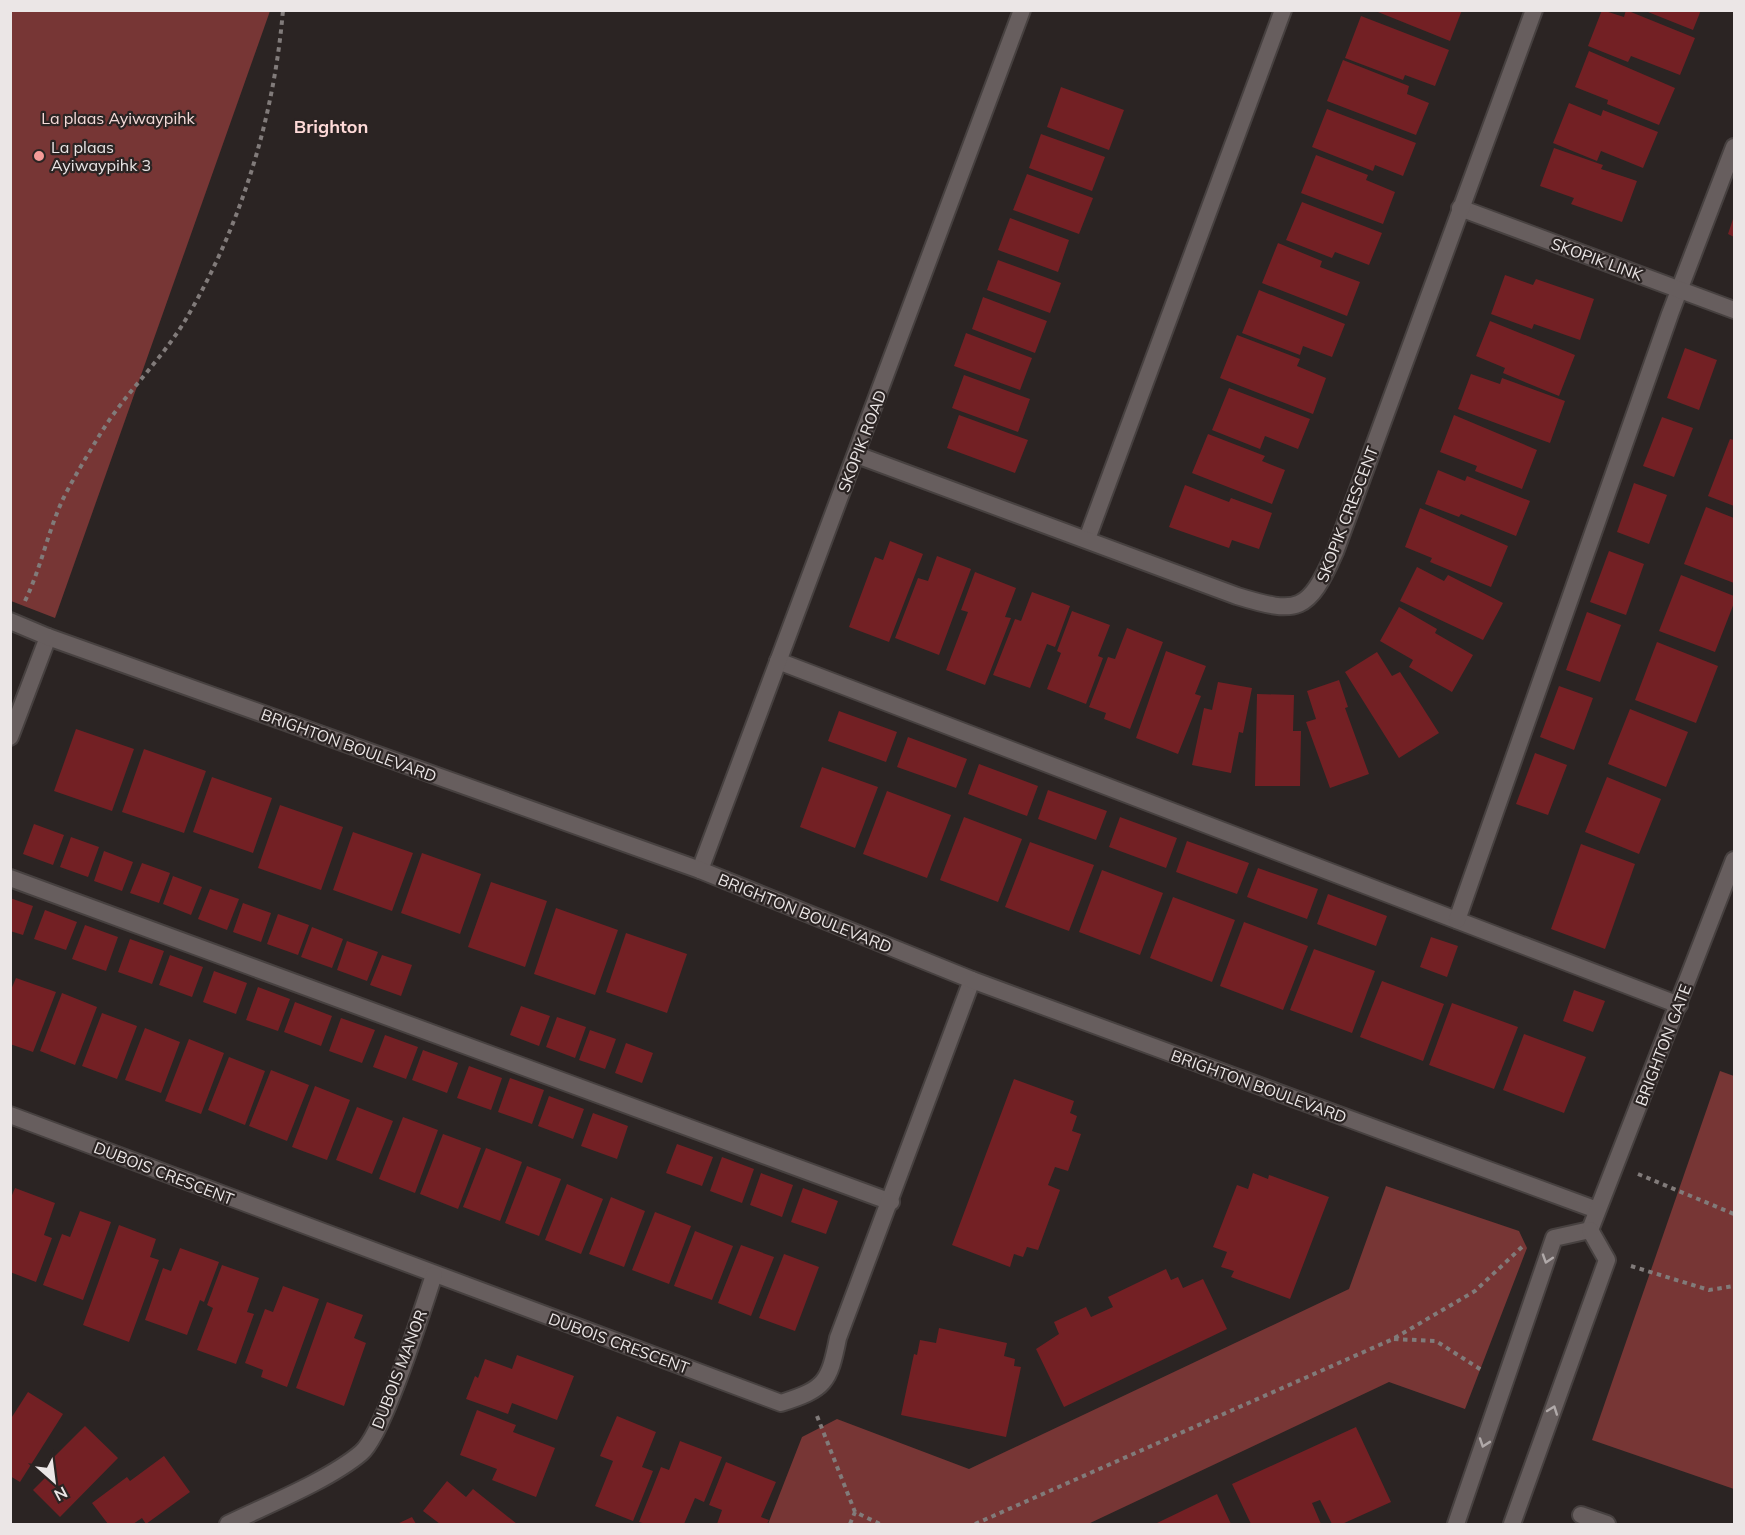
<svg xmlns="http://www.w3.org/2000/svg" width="1745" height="1535" viewBox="0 0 1745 1535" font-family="Mulish,sans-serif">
<rect width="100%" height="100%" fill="#2b2423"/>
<g fill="#773635">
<polygon points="10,11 270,11 55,618 11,601"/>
<polygon points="1720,1071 1734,1076 1734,1489 1592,1440"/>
<polygon points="1386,1186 1519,1231 1527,1248 1465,1409 1389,1382 1088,1524 768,1524 802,1437 837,1419 969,1469 1349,1289"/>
</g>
<g fill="#732024">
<polygon points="1373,10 1462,10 1450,41"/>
<polygon points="1602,10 1624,17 1626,10 1695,38 1680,75 1631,56 1628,62 1588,46"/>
<polygon points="1643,10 1701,10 1693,30"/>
<polygon points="1361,16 1449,50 1435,86 1405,75 1403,80 1345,58"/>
<polygon points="1589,51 1675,88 1659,125 1607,104 1608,100 1575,87"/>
<polygon points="1343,60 1409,86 1407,94 1429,103 1416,135 1327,101"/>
<polygon points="1061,87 1124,110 1109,150 1047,127"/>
<polygon points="1569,103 1601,116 1603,110 1658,132 1643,168 1601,151 1597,161 1553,143"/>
<polygon points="1327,109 1416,143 1403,176 1375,165 1373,171 1312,147"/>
<polygon points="1041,134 1105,157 1092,191 1029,168"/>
<polygon points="1554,148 1603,165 1601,169 1637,181 1622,222 1571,204 1574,198 1540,186"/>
<polygon points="1316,155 1368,175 1366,180 1395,192 1383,224 1301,193"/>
<polygon points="1027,174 1093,198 1079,234 1013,210"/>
<polygon points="1302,202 1382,233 1369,265 1335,252 1332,258 1286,240"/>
<polygon points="1734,216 1734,237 1728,234"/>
<polygon points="1010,218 1069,240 1058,272 998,250"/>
<polygon points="1278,243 1322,261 1320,267 1360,282 1347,316 1262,283"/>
<polygon points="998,260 1061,283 1050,313 987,290"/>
<polygon points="1505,275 1533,285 1536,279 1594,299 1580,340 1534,324 1532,329 1491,314"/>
<polygon points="1259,290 1345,324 1332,357 1303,346 1300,355 1242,333"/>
<polygon points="983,297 1047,321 1035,353 972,329"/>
<polygon points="1490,321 1575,355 1559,396 1503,373 1505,368 1476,356"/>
<polygon points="966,333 1032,358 1020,390 954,366"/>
<polygon points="1237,335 1300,359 1297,366 1326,378 1313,414 1220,378"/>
<polygon points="1685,348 1717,360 1699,410 1667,398"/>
<polygon points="1471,374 1500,384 1502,378 1565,401 1550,443 1458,409"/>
<polygon points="964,375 1030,399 1018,432 952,408"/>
<polygon points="1229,388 1310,419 1298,449 1265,436 1260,449 1212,430"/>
<polygon points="959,415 1028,440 1015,473 947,448"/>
<polygon points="1454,415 1537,450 1522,489 1475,471 1477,466 1440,452"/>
<polygon points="1662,417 1693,428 1674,477 1643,466"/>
<polygon points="1208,434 1265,456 1262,461 1285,470 1272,504 1192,473"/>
<polygon points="1730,439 1734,440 1734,506 1708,496"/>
<polygon points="1438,470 1465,481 1467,476 1530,501 1516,536 1461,514 1459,517 1425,504"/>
<polygon points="1634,483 1667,495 1649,544 1617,532"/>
<polygon points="1185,485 1229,502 1231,498 1272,513 1259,549 1232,540 1229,548 1169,527"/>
<polygon points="1706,507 1734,518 1734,583 1684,564"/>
<polygon points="1420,508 1508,546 1491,587 1430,562 1432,558 1405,547"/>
<polygon points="890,541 923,554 889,642 849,627 875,557 883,560"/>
<polygon points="1609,551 1644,564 1626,615 1590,602"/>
<polygon points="937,556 971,569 939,655 895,638 918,578 928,581"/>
<polygon points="1417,567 1444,581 1448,575 1503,603 1483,640 1400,601"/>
<polygon points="975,572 1016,588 1005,617 1011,618 985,685 946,670 968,612 961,610"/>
<polygon points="1681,575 1734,596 1734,603 1715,652 1659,631"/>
<polygon points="1032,592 1070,606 1055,647 1047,644 1030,688 993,675 1015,619 1021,621"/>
<polygon points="1399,607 1437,629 1435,633 1473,655 1452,692 1409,667 1413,660 1380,641"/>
<polygon points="1072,611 1110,625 1098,656 1103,658 1086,704 1047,689 1061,653 1057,651"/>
<polygon points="1587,612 1621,625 1600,682 1566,670"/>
<polygon points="1127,628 1163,642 1130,729 1104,719 1106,713 1089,707 1108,657 1115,659"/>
<polygon points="1657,642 1718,666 1696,723 1635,700"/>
<polygon points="1166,651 1206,666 1195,694 1201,696 1178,754 1136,738"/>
<polygon points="1377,652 1392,676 1400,672 1439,733 1399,758 1345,672"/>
<polygon points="1339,680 1348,707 1345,708 1369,774 1330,788 1306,722 1316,719 1307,691"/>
<polygon points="1218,682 1252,688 1243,733 1239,732 1231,773 1192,765 1204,708 1212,710"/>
<polygon points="1559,686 1593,698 1574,750 1540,737"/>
<polygon points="1257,694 1294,695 1293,731 1301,731 1300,786 1255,786"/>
<polygon points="1630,709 1688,732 1666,787 1608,764"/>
<polygon points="839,711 897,732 886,762 828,741"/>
<polygon points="76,729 134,749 112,811 54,791"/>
<polygon points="908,737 967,759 956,788 897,767"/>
<polygon points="144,749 206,771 184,833 122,812"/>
<polygon points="1535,753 1567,765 1548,815 1516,804"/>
<polygon points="979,764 1038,786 1027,816 968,794"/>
<polygon points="822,767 878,787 855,848 800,827"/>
<polygon points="212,777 272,798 253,853 193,832"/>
<polygon points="1607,777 1661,799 1639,854 1585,832"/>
<polygon points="1048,790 1107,811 1096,840 1038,819"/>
<polygon points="887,791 951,815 927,878 863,854"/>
<polygon points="280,805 343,827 321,890 258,868"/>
<polygon points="964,817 1022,839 998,902 940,880"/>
<polygon points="1120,817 1177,838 1166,868 1109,847"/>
<polygon points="34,824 64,835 53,865 23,854"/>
<polygon points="353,832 413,853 392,911 333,890"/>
<polygon points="71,837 99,847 88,877 60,867"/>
<polygon points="1187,841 1249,863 1237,894 1176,872"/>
<polygon points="1030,842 1094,865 1069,931 1005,907"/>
<polygon points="1581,844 1635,864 1605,949 1551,929"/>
<polygon points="104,851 133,862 122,891 94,881"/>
<polygon points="422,853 481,874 460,934 401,913"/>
<polygon points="142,863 170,873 159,903 130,893"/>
<polygon points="1258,868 1318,889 1307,919 1247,897"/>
<polygon points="1102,870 1163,893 1140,955 1079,932"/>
<polygon points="173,876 202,887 191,915 163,904"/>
<polygon points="491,882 547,901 525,967 468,947"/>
<polygon points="210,889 239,899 227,930 198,919"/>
<polygon points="1328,894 1387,916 1376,946 1317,924"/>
<polygon points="1173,897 1235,920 1212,982 1150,958"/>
<polygon points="10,898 33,906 23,935 10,931"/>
<polygon points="243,903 271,913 261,942 233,932"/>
<polygon points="556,908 618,930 595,995 534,974"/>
<polygon points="45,910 77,922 66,950 34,939"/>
<polygon points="278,914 309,925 298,955 267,944"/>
<polygon points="1244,922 1308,946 1283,1010 1220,986"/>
<polygon points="85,925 118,937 106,971 72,959"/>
<polygon points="312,927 343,939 332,968 301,957"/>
<polygon points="626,933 687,954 667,1013 606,992"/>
<polygon points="1431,937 1458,946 1447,977 1420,967"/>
<polygon points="130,939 164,951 152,984 118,972"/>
<polygon points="347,941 378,952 367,981 337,970"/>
<polygon points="1314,949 1375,971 1352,1033 1290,1010"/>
<polygon points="170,955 203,967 192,997 159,985"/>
<polygon points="382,955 412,965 401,996 370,985"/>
<polygon points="214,971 247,983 236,1014 203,1002"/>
<polygon points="16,978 56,992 33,1052 10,1044 10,992"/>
<polygon points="1382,981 1444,1004 1423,1061 1360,1037"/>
<polygon points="258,987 290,999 278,1031 246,1020"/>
<polygon points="1574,990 1605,1001 1593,1032 1563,1021"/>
<polygon points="62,993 97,1007 75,1065 40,1051"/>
<polygon points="295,1002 332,1016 321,1046 284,1032"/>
<polygon points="1452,1003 1518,1027 1494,1089 1429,1065"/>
<polygon points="521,1006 550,1016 539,1046 510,1035"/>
<polygon points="102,1013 137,1026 117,1079 82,1066"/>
<polygon points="557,1017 586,1027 575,1058 546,1047"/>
<polygon points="341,1018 375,1030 362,1063 329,1051"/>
<polygon points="145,1028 180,1042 161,1093 125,1080"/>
<polygon points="590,1030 616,1039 605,1069 579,1060"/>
<polygon points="1524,1034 1586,1057 1564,1113 1503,1090"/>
<polygon points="385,1035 418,1047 406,1079 373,1067"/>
<polygon points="189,1039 224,1053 201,1114 165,1101"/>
<polygon points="626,1043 653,1053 642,1083 615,1073"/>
<polygon points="423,1050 458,1063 447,1093 412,1080"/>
<polygon points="229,1057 265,1071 245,1125 208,1110"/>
<polygon points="469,1066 502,1078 491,1110 457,1098"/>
<polygon points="271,1070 309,1085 287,1141 249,1126"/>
<polygon points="510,1078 544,1090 532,1124 498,1112"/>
<polygon points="1014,1079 1074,1101 1070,1113 1077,1116 1072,1131 1081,1134 1068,1171 1055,1167 1048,1185 1060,1190 1038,1250 1027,1247 1023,1257 1014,1254 1010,1267 952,1245"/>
<polygon points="315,1086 350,1100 327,1160 292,1147"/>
<polygon points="549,1096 584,1109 573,1139 538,1126"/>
<polygon points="357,1107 393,1121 372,1174 336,1160"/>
<polygon points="593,1113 628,1126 617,1159 581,1146"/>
<polygon points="403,1117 438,1130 415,1193 379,1179"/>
<polygon points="443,1134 481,1148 458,1209 420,1194"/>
<polygon points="677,1144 713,1157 702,1186 666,1173"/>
<polygon points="486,1148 522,1162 500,1221 463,1207"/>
<polygon points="722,1157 754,1169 742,1203 710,1191"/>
<polygon points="527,1166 561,1179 539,1236 505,1223"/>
<polygon points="761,1173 793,1185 782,1217 750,1205"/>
<polygon points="1253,1173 1268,1179 1269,1175 1329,1197 1290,1299 1231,1277 1234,1271 1221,1267 1227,1252 1213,1247 1237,1185 1248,1189"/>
<polygon points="567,1184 603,1199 581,1254 545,1240"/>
<polygon points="15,1188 55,1203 44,1235 52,1238 36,1282 10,1272 10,1200"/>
<polygon points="803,1188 838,1201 826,1234 791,1222"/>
<polygon points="611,1197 645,1211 624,1267 589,1254"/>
<polygon points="80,1211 111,1222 83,1300 43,1285 62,1234 70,1237"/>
<polygon points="655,1212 691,1226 669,1284 632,1270"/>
<polygon points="119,1225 156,1239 150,1257 159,1260 129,1342 83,1325"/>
<polygon points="695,1231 733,1246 712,1300 674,1286"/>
<polygon points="741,1245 774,1257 751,1316 718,1303"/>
<polygon points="180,1248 219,1262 204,1302 200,1300 187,1335 145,1320 163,1268 171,1271"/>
<polygon points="784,1254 819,1267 795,1331 759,1318"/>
<polygon points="222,1265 259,1278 247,1312 254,1314 236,1364 197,1350 213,1308 207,1305"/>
<polygon points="1166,1269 1171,1280 1178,1277 1183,1288 1203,1279 1227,1329 1064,1407 1036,1349 1059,1334 1054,1322 1086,1307 1091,1317 1113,1307 1108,1297"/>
<polygon points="283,1286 319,1299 287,1387 261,1377 263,1370 245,1363 265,1309 273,1312"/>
<polygon points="327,1302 363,1315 354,1338 366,1343 344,1406 296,1388"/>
<polygon points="939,1328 1007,1343 1004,1356 1015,1359 1014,1366 1021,1367 1006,1437 901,1415 914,1354 917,1355 920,1340 936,1343"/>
<polygon points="517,1355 574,1376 557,1420 512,1403 508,1414 466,1399 475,1376 478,1378 485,1359 512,1369"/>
<polygon points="28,1392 63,1414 20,1482 10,1476 10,1420"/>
<polygon points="477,1410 516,1425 513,1432 555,1448 536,1497 492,1480 497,1469 460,1455"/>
<polygon points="617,1416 656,1432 642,1467 653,1471 633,1521 595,1506 613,1461 600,1456"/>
<polygon points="85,1426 118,1458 60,1517 33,1490 53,1470 47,1464"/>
<polygon points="1356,1427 1391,1502 1342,1524 1332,1524 1320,1500 1312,1503 1321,1524 1251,1524 1232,1484"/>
<polygon points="680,1441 722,1457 704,1502 695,1498 684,1524 646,1524 639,1522 661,1467 669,1470"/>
<polygon points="164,1456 190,1492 146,1524 142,1518 133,1524 108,1524 92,1503 127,1477 130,1481"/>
<polygon points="726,1462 776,1482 761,1517 769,1520 767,1524 717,1524 722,1510 709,1505"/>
<polygon points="447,1481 466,1497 473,1489 517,1524 440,1524 423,1511"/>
<polygon points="1217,1494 1231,1524 1155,1524"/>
<polygon points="412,1517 416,1524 397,1524"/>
</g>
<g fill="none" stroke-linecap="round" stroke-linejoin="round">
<defs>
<g id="service">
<polyline points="1087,539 1283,10"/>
<polyline points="778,661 1679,1005"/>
<polyline points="10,878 891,1202"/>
<polyline points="1457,920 1670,314 1734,147"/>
<polyline points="1581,1515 1607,1524"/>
</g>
<g id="minor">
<polyline points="1460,208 1734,310"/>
<path d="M857,455l380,141c62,19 71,16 98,-44l199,-542"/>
<polyline points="10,737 48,637"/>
<polyline points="700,870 1022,10"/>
<path d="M10,1115l771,288c44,-14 48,-20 57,-65l134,-358"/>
<path d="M228,1524c39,-19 101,-44 133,-71 23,-19 61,-143 73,-178"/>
</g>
<g id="tertiary">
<polyline points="10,621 48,637 700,870 972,980 1597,1210"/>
<polyline points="1590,1230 1734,860"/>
<polyline points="1456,1524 1554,1238 1590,1230"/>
<polyline points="1512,1524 1607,1260 1590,1230"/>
</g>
</defs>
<use href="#service" stroke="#474140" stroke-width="20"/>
<use href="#minor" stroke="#474140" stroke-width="20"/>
<use href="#tertiary" stroke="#474140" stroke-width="20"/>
<g stroke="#817b7a" stroke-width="4" stroke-dasharray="4.5 4.5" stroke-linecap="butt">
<path d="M25,601c16,-33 23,-70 38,-102 11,-22 24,-43 36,-63 25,-42 62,-75 87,-117 55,-93 88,-201 97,-309"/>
<polyline points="1638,1174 1734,1214"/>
<polyline points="1631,1266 1709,1290 1734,1286"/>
<polyline points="1394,1339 1436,1341 1483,1371"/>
<polyline points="817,1416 855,1512 880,1524"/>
<polyline points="850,1524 855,1512"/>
<polyline points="975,1524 1393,1339 1475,1291 1524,1245"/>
</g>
<use href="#service" stroke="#675e5e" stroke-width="16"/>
<use href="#minor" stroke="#675e5e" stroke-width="16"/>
<use href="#tertiary" stroke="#675e5e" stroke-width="16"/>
</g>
<defs><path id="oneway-chevron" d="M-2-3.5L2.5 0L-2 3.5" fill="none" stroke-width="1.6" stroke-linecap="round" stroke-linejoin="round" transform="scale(1.5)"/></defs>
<g stroke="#b0a9a9">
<use href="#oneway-chevron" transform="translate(1547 1259) rotate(108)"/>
<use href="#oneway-chevron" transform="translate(1553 1410) rotate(-70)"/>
<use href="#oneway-chevron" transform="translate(1484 1443) rotate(109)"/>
</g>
<circle fill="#f59b98" stroke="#2b2423" stroke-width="2" cx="39" cy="156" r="6"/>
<g text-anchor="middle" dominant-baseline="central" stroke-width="4.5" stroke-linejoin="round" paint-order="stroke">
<g font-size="16" fill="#f5dbd9" stroke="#2b2423">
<text x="118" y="118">La plaas Ayiwaypihk</text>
</g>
<g font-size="16" fill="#ebe6e6" stroke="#2b2423" text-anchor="start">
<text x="51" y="147">La plaas<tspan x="51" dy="18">Ayiwaypihk 3</tspan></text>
</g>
<g font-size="16" fill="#ebe6e6" stroke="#2b2423">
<text transform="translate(1597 259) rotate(20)">SKOPIK LINK</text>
<text transform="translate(862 441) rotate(-69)">SKOPIK ROAD</text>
<text transform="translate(1347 514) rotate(-69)">SKOPIK CRESCENT</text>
<text transform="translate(349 745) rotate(20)">BRIGHTON BOULEVARD</text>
<text transform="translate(805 913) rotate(22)">BRIGHTON BOULEVARD</text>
<text transform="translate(1663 1045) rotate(-69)">BRIGHTON GATE</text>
<text transform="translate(1259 1086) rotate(20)">BRIGHTON BOULEVARD</text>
<text transform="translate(164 1173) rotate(21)">DUBOIS CRESCENT</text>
<text transform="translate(619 1343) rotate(20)">DUBOIS CRESCENT</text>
<text transform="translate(399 1369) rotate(-69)">DUBOIS MANOR</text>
</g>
<g font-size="18" font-weight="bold" fill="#fedad8" stroke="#2b2423">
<text x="331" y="126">Brighton</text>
</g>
</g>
<rect width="1745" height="1535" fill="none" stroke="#ebe6e6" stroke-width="24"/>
<g transform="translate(54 1481) rotate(152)" stroke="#2b2423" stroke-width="4.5" paint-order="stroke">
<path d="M0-4.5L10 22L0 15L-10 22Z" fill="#ebe6e6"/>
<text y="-9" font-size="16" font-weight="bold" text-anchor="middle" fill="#ebe6e6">N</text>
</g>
</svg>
